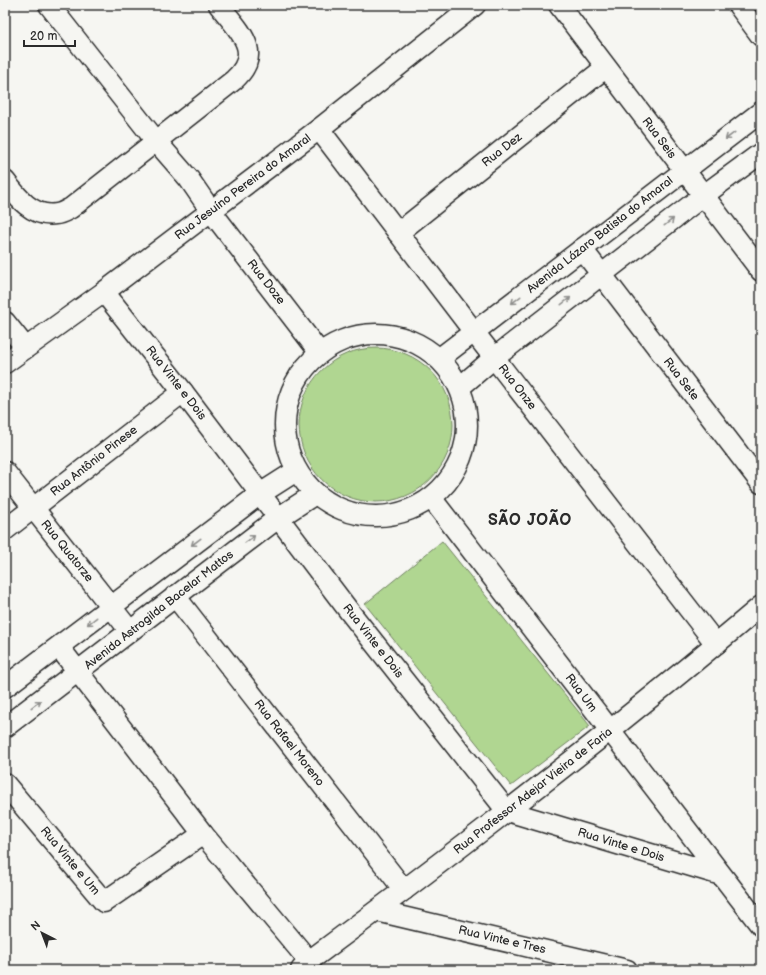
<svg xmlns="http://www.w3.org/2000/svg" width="766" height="975" viewBox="0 0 766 975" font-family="'Balsamiq Sans',sans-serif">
<rect width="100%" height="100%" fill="#f6f6f2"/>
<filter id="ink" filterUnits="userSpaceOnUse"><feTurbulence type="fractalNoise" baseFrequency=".025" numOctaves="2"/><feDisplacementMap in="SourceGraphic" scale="8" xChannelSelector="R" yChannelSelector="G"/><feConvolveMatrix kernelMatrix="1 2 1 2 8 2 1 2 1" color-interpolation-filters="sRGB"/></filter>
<g filter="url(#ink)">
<g fill="#b0d691" stroke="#6e805e">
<circle cx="376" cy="425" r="77"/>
<polygon points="442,541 590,726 511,786 365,604"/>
</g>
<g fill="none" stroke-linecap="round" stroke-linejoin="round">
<defs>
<g id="street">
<polyline points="49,5 156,141 189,179 211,211 320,353"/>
<polyline points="559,5 761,271"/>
<polyline points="738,5 761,36"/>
<polyline points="319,129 474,332 716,644"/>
<path d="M5,181c12,16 28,37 51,33 5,0 11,-4 15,-6l163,-128c31,-28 4,-50 -15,-75"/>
<polyline points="398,233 605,68"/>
<polyline points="582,249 761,483"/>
<polyline points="104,292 183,392 349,611 507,811 721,875"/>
<polyline points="5,322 25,347"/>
<circle cx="376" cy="425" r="91"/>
<polyline points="440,358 761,112"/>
<polyline points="5,363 104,292 319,129 475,5"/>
<polyline points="460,387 494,358 704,195 761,153"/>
<polyline points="5,472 130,631"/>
<polyline points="432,499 761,926"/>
<polyline points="5,530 183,392"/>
<polyline points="175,596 404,890"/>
<polyline points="59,647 203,834 309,961"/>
<polyline points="5,687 260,494 296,471"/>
<polyline points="5,727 278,518 315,494"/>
<polyline points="5,784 104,902 203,834"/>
<polyline points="377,911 627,970"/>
<path d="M301,970l8,-9c154,-114 306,-231 452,-355"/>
</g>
</defs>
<use href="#street" stroke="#2b2b2b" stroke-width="23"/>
<use href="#street" stroke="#f6f6f2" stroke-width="20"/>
</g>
<defs><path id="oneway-shaft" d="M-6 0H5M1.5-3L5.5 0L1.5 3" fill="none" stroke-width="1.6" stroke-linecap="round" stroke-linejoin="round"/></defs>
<g stroke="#90908e">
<use href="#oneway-shaft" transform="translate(730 136) rotate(143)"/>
<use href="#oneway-shaft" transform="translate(669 222) rotate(-38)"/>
<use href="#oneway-shaft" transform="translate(516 300) rotate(142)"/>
<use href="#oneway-shaft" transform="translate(566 301) rotate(-38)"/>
<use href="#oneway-shaft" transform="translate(250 539) rotate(-37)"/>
<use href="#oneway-shaft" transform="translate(196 542) rotate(143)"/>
<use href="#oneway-shaft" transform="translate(92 621) rotate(142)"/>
<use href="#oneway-shaft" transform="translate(36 704) rotate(-37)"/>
</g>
</g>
<g text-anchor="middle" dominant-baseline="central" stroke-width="3" stroke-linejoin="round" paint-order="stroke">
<g font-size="12" fill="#2b2b2b" stroke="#f6f6f2">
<text transform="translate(659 138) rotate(53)">Rua Seis</text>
<text transform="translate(502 150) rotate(-38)">Rua Dez</text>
<text transform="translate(243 187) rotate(-37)">Rua Jesuíno Pereira do Amaral</text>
<text transform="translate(600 235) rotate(-38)">Avenida Lázaro Batista do Amaral</text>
<text transform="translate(266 282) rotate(52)">Rua Doze</text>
<text transform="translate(681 379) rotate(52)">Rua Sete</text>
<text transform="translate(176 383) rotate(52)">Rua Vinte e Dois</text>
<text transform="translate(517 387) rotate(52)">Rua Onze</text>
<text transform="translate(94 461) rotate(-38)">Rua Antônio Pinese</text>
<text transform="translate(67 551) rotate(51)">Rua Quatorze</text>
<text transform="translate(159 610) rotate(-38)">Avenida Astrogilda Bacelar Mattos</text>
<text transform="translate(373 641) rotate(52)">Rua Vinte e Dois</text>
<text transform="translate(581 693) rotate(53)">Rua Um</text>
<text transform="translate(289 743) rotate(52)">Rua Rafael Moreno</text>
<text transform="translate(533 791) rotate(-38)">Rua Professor Adejar Vieira de Faria</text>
<text transform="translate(621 845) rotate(17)">Rua Vinte e Dois</text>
<text transform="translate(70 861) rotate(50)">Rua Vinte e Um</text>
<text transform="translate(502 940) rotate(13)">Rua Vinte e Tres</text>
</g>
<g font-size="16" font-weight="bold" letter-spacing="1" fill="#2b2b2b" stroke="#f6f6f2">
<text x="530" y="520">SÃO JOÃO</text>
</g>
</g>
<rect width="766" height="975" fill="none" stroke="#f6f6f2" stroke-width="20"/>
<rect x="10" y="10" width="746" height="955" fill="none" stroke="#2b2b2b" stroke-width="1.5" filter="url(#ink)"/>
<g transform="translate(42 933) rotate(318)" stroke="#f6f6f2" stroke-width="3" paint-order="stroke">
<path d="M0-3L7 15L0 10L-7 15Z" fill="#2b2b2b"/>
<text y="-6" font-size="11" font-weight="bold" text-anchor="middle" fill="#2b2b2b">N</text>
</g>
<path d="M24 40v6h51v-6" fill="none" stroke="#2b2b2b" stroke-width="2"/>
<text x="30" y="40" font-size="12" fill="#2b2b2b" stroke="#f6f6f2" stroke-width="3" paint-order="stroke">20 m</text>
</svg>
